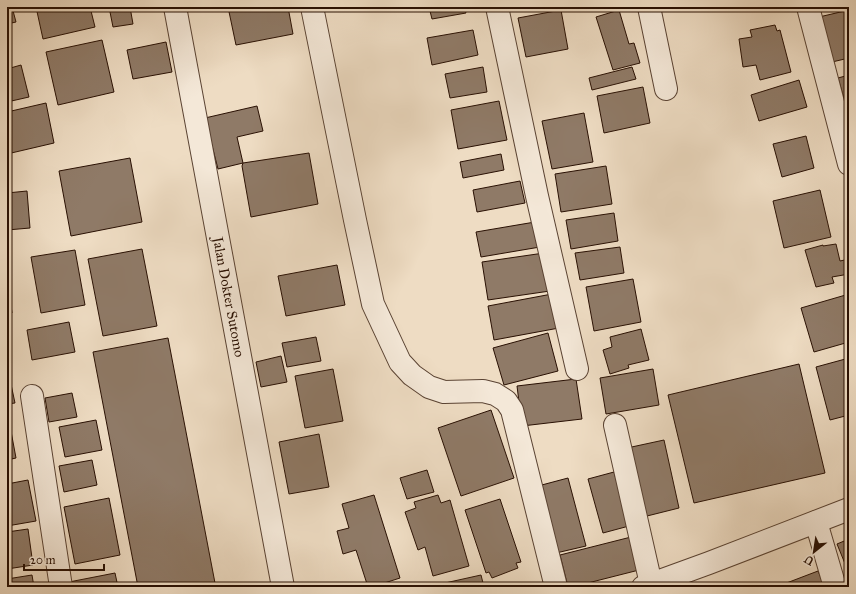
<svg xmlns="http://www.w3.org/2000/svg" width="856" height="594" viewBox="0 0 856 594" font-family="'IM FELL Great Primer',serif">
<rect width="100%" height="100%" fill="#eedcc3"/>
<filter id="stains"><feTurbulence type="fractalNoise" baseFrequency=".005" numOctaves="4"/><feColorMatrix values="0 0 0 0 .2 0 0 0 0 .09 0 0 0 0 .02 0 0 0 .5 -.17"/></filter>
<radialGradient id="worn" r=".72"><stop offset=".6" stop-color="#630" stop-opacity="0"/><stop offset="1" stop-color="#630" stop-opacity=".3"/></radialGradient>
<g fill="#8f7a67" stroke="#291003">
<polygon points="7,7 12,7 16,22 7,24"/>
<polygon points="36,7 90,7 95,27 43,39"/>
<polygon points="109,7 130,7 133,24 113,27"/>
<polygon points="228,7 288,7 293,34 236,45"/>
<polygon points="429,7 464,7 466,13 432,19"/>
<polygon points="561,10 568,49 526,57 518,18"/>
<polygon points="619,10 629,44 634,43 640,63 613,70 596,17"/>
<polygon points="849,10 849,58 832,62 819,17"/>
<polygon points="775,25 777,31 780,30 791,72 760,80 756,65 743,67 739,39 752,37 750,30"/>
<polygon points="473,30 478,55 432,65 427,38"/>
<polygon points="102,40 114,92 58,105 46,52"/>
<polygon points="166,42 172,72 133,79 127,50"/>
<polygon points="21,65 29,97 7,102 7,69"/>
<polygon points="483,67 487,92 450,98 445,74"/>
<polygon points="632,67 636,79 592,90 589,78"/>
<polygon points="849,75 849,116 838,78"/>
<polygon points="799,80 807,107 759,121 751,95"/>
<polygon points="643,87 650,123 604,133 597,96"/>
<polygon points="499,101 507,140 458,149 451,110"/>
<polygon points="46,103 54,143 7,154 7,112"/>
<polygon points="257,106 263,131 237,137 243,163 218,169 205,118"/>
<polygon points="584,113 593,162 552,169 542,121"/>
<polygon points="806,136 814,168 782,177 773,144"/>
<polygon points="309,153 318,204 251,217 242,166 243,163"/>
<polygon points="501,154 504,170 463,178 460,162"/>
<polygon points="130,158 142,222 71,236 59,171"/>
<polygon points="606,166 612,204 561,212 555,174"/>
<polygon points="520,181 525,203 477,212 473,190"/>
<polygon points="820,190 831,237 784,248 773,201"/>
<polygon points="27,191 30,228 7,230 7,193"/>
<polygon points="614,213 618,241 571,249 566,220"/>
<polygon points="535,222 540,247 481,257 476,232"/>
<polygon points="836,244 840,261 849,259 849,274 832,277 834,283 816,287 805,250 823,245 823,246"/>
<polygon points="620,247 624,273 580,280 575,253"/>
<polygon points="142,249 157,326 103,336 88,259"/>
<polygon points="75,250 85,305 41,313 31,257"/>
<polygon points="544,253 550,291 488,300 482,262"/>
<polygon points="337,265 345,305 286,316 278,276"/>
<polygon points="7,275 12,313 7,314"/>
<polygon points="633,279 641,322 594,331 586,287"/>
<polygon points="552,294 559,328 494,340 488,306"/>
<polygon points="849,294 849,342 814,352 801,308"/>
<polygon points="69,322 75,352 32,360 27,330"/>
<polygon points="641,329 649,360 628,365 629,368 610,374 603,350 612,347 610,337"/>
<polygon points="548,333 558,371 504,385 493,348"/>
<polygon points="316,337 321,361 287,367 282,343"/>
<polygon points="168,338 215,583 191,587 138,587 93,352"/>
<polygon points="281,356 287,382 261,387 256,362"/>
<polygon points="849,358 849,415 830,420 816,367"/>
<polygon points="799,364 825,473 694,503 668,395"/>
<polygon points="333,369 343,421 305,428 295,376"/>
<polygon points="653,369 659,405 606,414 600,378"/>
<polygon points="9,375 15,403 7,404 7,376"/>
<polygon points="576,379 582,419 522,426 517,386"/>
<polygon points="72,393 77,417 49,422 45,398"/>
<polygon points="7,410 16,458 7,460"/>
<polygon points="491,410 514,478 461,496 438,428"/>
<polygon points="96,420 102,450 65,457 59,427"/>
<polygon points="319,434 329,487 289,494 279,442"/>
<polygon points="664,440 679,508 643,517 627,448"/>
<polygon points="92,460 97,485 64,492 59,466"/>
<polygon points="427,470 434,492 407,499 400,478"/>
<polygon points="614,472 629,526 603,533 588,479"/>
<polygon points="568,478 586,546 556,553 538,486"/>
<polygon points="28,480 36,521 7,526 7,484"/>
<polygon points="374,495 400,578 372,587 368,587 356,550 343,554 337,531 349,528 342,504"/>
<polygon points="438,495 441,503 450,500 469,566 433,576 425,547 418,550 405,512 416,508 414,502"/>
<polygon points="109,498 120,555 75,564 64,507"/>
<polygon points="500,499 521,562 516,563 518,568 492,578 489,572 486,573 465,510"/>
<polygon points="28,529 33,565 7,569 7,532"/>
<polygon points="635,536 643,569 572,587 568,587 560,555"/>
<polygon points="849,539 849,571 848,571 837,544"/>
<polygon points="818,571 825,587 776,587"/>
<polygon points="115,573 118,587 70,587 69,582"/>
<polygon points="32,575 34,587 7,587 7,579"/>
<polygon points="481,575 484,587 427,587"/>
</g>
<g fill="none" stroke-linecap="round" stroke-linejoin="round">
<defs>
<g id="minor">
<path id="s1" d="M175,7l108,580"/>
<polyline points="312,7 355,220 373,304 400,362 412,375 429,387 444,392 483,391 495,394 506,401 512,410 556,587"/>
<polyline points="497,7 537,196 577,369"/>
<polyline points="649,7 666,89"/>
<polyline points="808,7 849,164"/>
<polyline points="32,396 61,587"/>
<polyline points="615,425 651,584"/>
<polyline points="816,522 835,587"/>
<polyline points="643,587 709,563 849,509"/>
</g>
</defs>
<use href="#minor" stroke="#5a4333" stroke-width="24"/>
<use href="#minor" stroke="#f4e8d8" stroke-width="22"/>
</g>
<g text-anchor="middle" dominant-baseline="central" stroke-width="3.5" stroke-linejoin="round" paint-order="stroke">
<g font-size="14" fill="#291003" stroke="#f4e8d8">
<text stroke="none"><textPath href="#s1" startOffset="295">Jalan Dokter Sutomo</textPath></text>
</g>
</g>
<rect width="856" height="594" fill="none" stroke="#eedcc3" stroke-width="24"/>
<rect x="8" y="8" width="840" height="578" fill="none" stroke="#291003" stroke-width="2"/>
<rect x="12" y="12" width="832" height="570" fill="none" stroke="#291003"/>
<g transform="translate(814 552) rotate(210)" stroke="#f4e8d8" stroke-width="3" paint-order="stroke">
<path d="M0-3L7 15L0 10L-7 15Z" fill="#291003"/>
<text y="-6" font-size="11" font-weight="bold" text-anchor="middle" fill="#291003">U</text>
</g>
<path d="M24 564v6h80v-6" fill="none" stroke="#291003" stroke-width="2"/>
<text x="30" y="564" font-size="12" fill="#291003" stroke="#f4e8d8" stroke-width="3" paint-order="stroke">20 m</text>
<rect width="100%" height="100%" filter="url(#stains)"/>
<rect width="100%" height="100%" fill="url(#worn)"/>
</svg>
